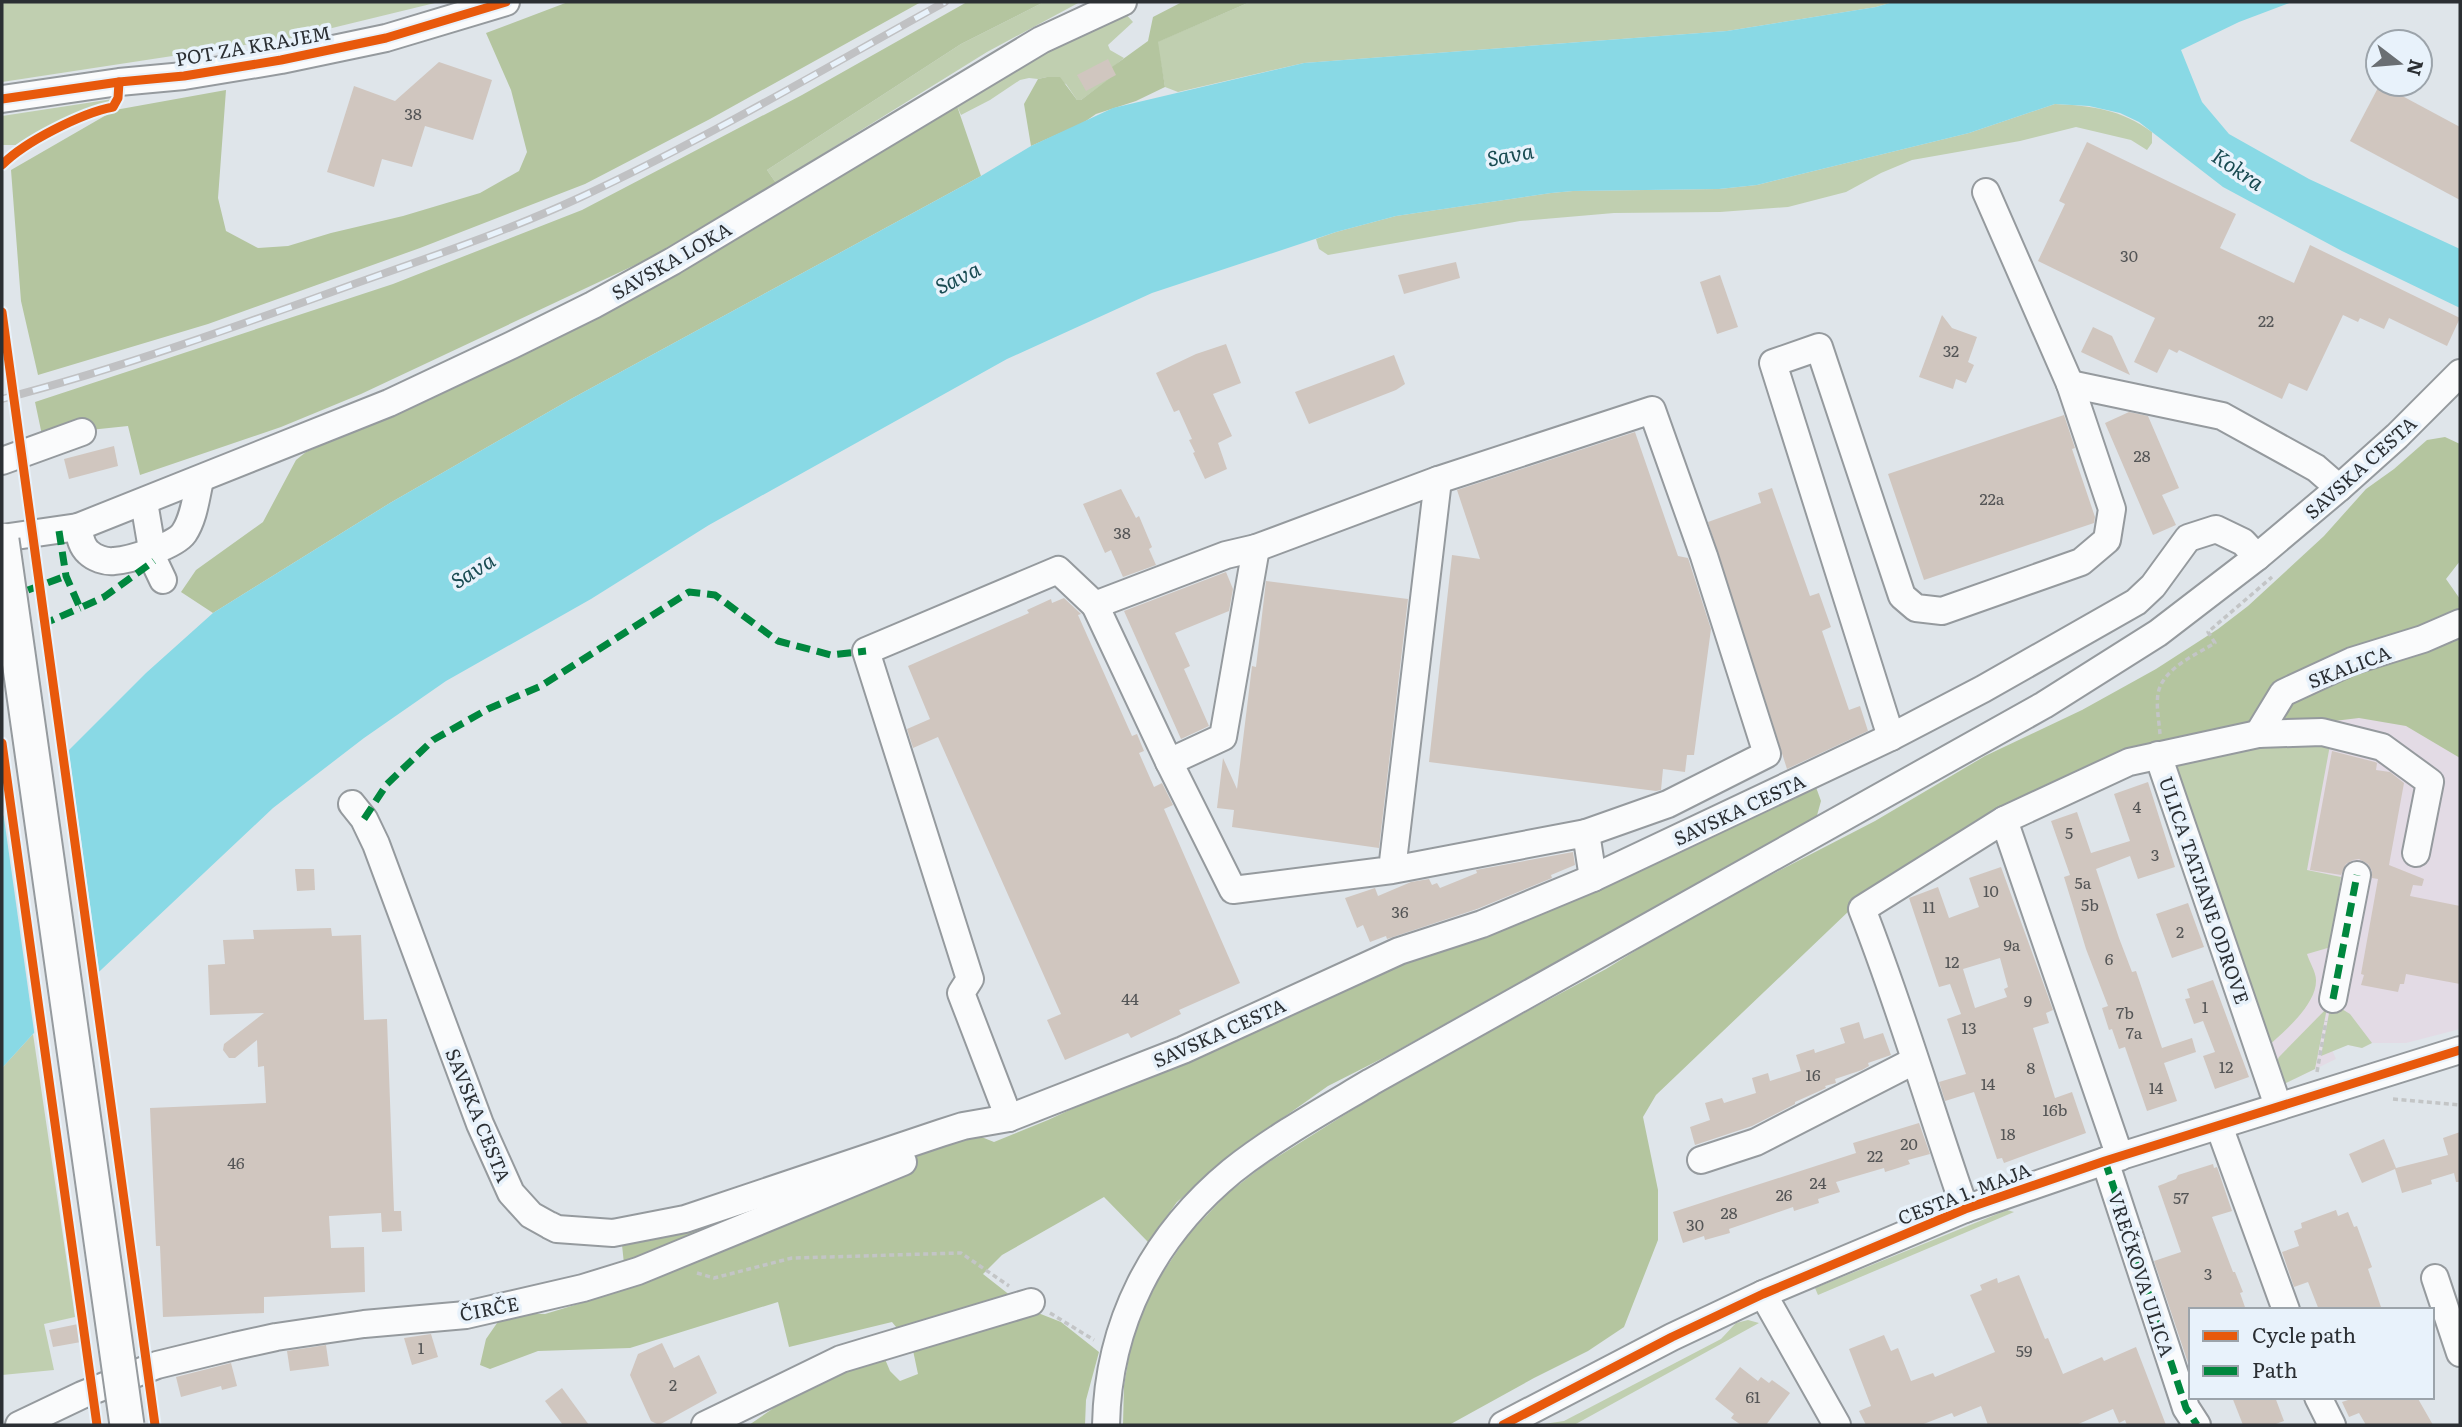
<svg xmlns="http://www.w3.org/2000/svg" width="2462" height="1427" viewBox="0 0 2462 1427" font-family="Literata,serif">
<rect width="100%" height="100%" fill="#dfe5ea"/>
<polygon fill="#e3dbe5" points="2460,654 2460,1029 2406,1043 2372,1043 2362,1048 2348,1045 2332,1050 2336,1059 2282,1085 2174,762"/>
<g fill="#c0cfb0">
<polygon points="2,2 439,2 291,38 2,82"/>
<polygon points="1044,2 1080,2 987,52 776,183 767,170 961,44"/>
<polygon points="1250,2 1336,3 1893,2 1876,7 1727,31 1304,63 1178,92 1165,87 1157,42"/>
<polygon points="1124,12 1133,22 1108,45 1110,50 1124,58 1113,67 1115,75 1081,100 1077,100 1066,84 1047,77 1038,79 1029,78 1020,80 990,100 961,115 957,106 1062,43"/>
<polygon points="113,99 111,105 92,108 20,145 2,145 2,116"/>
<path d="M2055,104c38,2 65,5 97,28v11l-5,7 -16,-10 -55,-13 -56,14 -108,19 -31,13 -35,19 -58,15 -68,5 -106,1 -94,8 -192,34 -9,-6 -3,-10 20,-7 60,-16 155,-23 22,-2 146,-2 38,-4 212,-52z"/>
<path d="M2286,741l44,4 -23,125 34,7 -10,70 -24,7c2,7 9,18 9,26 1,24 -32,52 -48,66l-94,-284z"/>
<polygon points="2337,1006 2350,1014 2372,1043 2362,1048 2348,1045 2321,1056 2330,1008"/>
<polygon points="2327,1008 2315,1069 2282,1085 2276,1063 2279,1057"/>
<polygon points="33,1034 75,1317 44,1324 54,1370 2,1375 2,1068"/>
<polygon points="2007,1210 2014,1212 1818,1295 1815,1288"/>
<polygon points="1748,1320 1759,1323 1574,1425 1537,1425 1564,1421 1721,1339 1736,1323"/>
</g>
<g fill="#b4c59f">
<polygon points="568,2 921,2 710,119 585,184 420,248 208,324 38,375 21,301 11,170 115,110 226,90 218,198 226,231 258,248 288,246 331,233 403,216 480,193 519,171 527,152 511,90 486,33"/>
<polygon points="967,2 1044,2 961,44 767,170 776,183 650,258 361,394 281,427 140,475 128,426 42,435 35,402 393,284 582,210 802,95"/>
<polygon points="1182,2 1250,2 1158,42 1165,87 1136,101 1096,114 1083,123 1031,146 1024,104 1038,79 1047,77 1060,77 1077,100 1081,100 1114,75 1112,67 1148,41 1153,17"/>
<path d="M957,106l24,70 -410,223 -181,104 -177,110 -32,-21 15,-22 67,-48 33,-62 10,-8c88,-38 176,-76 261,-119 134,-68 261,-149 390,-227z"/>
<polygon points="2445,437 2460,444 2460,561 2446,579 2460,599 2460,758 2406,726 2359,718 2178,740 1851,909 1656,1095 1643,1117 1658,1190 1658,1240 1624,1327 1588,1351 1534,1378 1449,1425 1123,1425 1124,1385 1130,1351 1140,1318 1158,1280 1188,1235 1227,1194 1263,1166 1405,1077 1606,969 1690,917 1875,821 1985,756 2082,710 2156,669 2218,629 2248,606 2324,536 2366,489 2394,469 2427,440"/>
<polygon points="1813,779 1821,801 1816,819 1389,1055 1328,1086 1232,1154 1177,1202 1148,1242 1104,1197 1002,1255 983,1274 1011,1296 901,1333 892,1322 789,1347 778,1302 630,1348 538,1351 490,1369 480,1365 486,1339 504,1313 545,1314 598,1298 625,1273 622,1245 692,1230 969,1132 994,1142 1048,1120 1197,1051"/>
<polygon points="1033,1311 1061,1322 1099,1352 1086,1400 1085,1425 749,1425 810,1383 882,1352 890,1371 900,1381 918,1374 911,1341"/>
</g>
<polygon fill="#89d9e5" points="1893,2 2292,2 2239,22 2181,50 2202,102 2229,134 2309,179 2460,249 2460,308 2342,251 2223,187 2139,122 2120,113 2089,106 2055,104 1969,133 1757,185 1719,189 1573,191 1551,193 1396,216 1336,232 1152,293 1007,359 709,525 591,599 446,681 364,738 273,808 33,1034 2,1068 2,817 146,673 213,613 390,503 571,399 981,176 1031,146 1113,108 1304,63 1727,31 1876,7"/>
<polygon fill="#dfe5ea" points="68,746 100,977 35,1038 3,811"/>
<g fill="#d0c6bf" fill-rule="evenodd">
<polygon points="1108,59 1116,75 1086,91 1077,75"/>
<polygon points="439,62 492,80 473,140 425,126 412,167 382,159 374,187 327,172 354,86 395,101"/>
<polygon points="2380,84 2460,127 2460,200 2350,141"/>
<polygon points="2087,142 2236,214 2220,248 2294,283 2310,245 2460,318 2447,346 2389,318 2384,329 2360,318 2358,322 2343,315 2307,391 2289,383 2282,399 2179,350 2177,353 2169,349 2157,373 2134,362 2155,318 2038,261 2065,204 2059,201"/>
<polygon points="1456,262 1460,278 1404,294 1398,275"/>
<polygon points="1720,275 1738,327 1717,334 1700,282"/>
<polygon points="1942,315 1952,328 1977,337 1968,362 1974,365 1966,383 1956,379 1953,389 1919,377"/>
<polygon points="2093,327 2112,336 2130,375 2081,352"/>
<polygon points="1226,344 1241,383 1213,394 1232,436 1218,443 1227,469 1205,479 1193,453 1195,452 1189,440 1192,439 1179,410 1174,412 1156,373 1196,354"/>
<polygon points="1394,355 1405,384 1396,390 1309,424 1295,392"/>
<polygon points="2129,412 2148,416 2179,488 2162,495 2176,525 2153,535 2105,423"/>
<polygon points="2064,415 2075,448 2072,449 2095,517 2094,523 1924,580 1888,474"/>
<polygon points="1635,432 1678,556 1688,558 1711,629 1694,755 1687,755 1685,772 1663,769 1661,790 1656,791 1429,762 1452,555 1480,559 1457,490"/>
<polygon points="114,446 118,466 69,479 64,459"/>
<polygon points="1772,488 1810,596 1819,593 1831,627 1822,631 1849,710 1860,706 1868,731 1787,769 1708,522 1761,503 1758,493"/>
<polygon points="1121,489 1136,518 1139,516 1152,547 1149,549 1156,565 1123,577 1111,550 1105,553 1083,504"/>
<polygon points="1226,572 1233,589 1229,611 1175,633 1190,666 1184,669 1209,726 1181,739 1124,611"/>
<polygon points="1266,581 1408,599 1379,848 1232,827 1234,810 1217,808 1223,758 1237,789 1252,666 1256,667"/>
<polygon points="1064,598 1081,614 1078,615 1132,736 1137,734 1144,751 1139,753 1154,787 1162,783 1173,805 1164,809 1240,983 1179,1010 1181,1014 1131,1038 1128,1033 1065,1060 1047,1020 1061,1014 938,737 913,748 907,729 930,719 908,666 1029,613 1027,610 1051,599 1052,603"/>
<polygon points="2332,751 2375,762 2377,763 2376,770 2390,772 2404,783 2389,865 2424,879 2422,886 2413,885 2410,896 2460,906 2460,984 2406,974 2404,984 2400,984 2398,992 2361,985 2364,975 2361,974 2378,879 2372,878 2372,871 2368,864 2359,859 2353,860 2346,864 2341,875 2310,870"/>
<polygon points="2148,782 2175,867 2138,879 2130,856 2096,869 2119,938 2132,972 2136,971 2162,1048 2192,1038 2196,1052 2164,1063 2177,1101 2147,1111 2125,1047 2119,1049 2112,1029 2109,1030 2102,1008 2108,1006 2086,949 2064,877 2070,875 2051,821 2077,812 2091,853 2130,841 2114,794"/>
<polygon points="1573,852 1575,865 1551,875 1552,878 1477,909 1387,939 1386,936 1370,942 1363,925 1357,928 1345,898 1375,888 1378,896 1411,882 1429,879 1432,885 1437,883 1440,888 1477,873 1476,870"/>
<path d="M2001,867l52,143 -7,3 3,10 -16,5 22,70 17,-6 14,41 -82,30 -2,-5 -5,1 -23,-67 -29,9 -6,-19 27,-8 -19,-55 14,-5 -11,-30 -11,3 -30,-89 29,-11 11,31 30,-11 -10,-29zM2000,958l8,29 -4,2 3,8 -32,11 -12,-39z"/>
<polygon points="295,869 314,869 315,890 297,891"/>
<polygon points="2188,903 2204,947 2172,958 2156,914"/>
<polygon points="331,928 332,936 361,935 364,1020 387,1019 394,1211 401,1211 402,1231 382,1232 381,1213 329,1216 331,1248 364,1247 365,1292 264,1297 264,1313 163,1317 160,1246 156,1246 150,1108 266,1103 264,1066 258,1067 257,1040 235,1058 229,1058 223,1050 224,1044 264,1013 210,1015 208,965 225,964 223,940 254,939 253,930"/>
<polygon points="2213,980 2249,1077 2215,1089 2203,1056 2215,1052 2203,1021 2194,1024 2185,999 2190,998 2187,989"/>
<polygon points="1859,1022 1864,1039 1883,1033 1891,1055 1868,1063 1869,1066 1862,1070 1835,1079 1836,1083 1825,1086 1826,1088 1795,1102 1795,1104 1752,1126 1695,1145 1690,1127 1710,1120 1705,1103 1722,1098 1724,1103 1756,1093 1752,1078 1768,1073 1770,1081 1801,1071 1796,1055 1814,1049 1815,1053 1845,1043 1840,1028"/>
<polygon points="1919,1123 1930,1154 1908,1160 1910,1164 1898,1168 1885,1172 1884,1168 1836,1182 1840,1192 1818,1199 1819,1203 1794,1211 1793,1207 1729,1229 1730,1233 1705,1240 1704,1236 1683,1243 1673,1212 1856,1153 1853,1143"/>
<polygon points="2460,1132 2460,1182 2456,1182 2454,1173 2431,1180 2432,1184 2402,1193 2395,1169 2362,1183 2349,1154 2384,1139 2396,1168 2448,1155 2443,1138"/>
<polygon points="2213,1164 2214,1168 2217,1167 2232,1211 2212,1217 2233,1272 2235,1272 2243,1292 2240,1293 2246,1310 2191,1310 2191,1372 2154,1261 2181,1252 2158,1186 2176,1179 2178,1175"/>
<polygon points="2336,1210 2338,1216 2348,1212 2354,1227 2357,1226 2372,1267 2368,1269 2382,1310 2319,1310 2308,1282 2294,1287 2282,1252 2299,1246 2294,1231 2302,1228 2301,1223"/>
<polygon points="2019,1275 2045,1339 2048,1338 2063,1374 2102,1357 2104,1361 2136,1347 2166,1425 2127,1425 2125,1420 2119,1423 2113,1409 2076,1425 1988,1425 1981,1406 1954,1417 1952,1413 1921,1425 1866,1425 1859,1411 1871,1406 1849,1349 1884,1335 1891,1351 1898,1348 1911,1381 1933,1373 1935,1377 1995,1352 1970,1295 1982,1290 1980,1285 1997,1278 1998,1283"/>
<polygon points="78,1324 81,1342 53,1347 49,1330"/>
<polygon points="431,1334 438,1357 412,1365 404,1338"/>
<polygon points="662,1343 674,1368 699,1355 717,1393 659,1425 651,1421 630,1375 638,1354"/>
<polygon points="326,1345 329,1366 290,1371 287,1351"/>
<polygon points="231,1363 237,1386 222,1390 221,1386 181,1397 176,1377"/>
<polygon points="1740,1367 1758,1381 1761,1377 1769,1383 1772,1380 1790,1393 1766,1425 1741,1425 1731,1418 1734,1414 1715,1399"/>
<polygon points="562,1388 589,1425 563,1425 545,1401"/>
<polygon points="2232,1397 2275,1397 2284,1421 2273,1425 2243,1425"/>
<polygon points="2350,1397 2417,1397 2433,1425 2366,1425 2359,1413 2349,1417 2342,1402 2351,1399"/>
</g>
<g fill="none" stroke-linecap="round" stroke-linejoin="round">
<defs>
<g id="minor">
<polyline points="2,99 119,82 184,76 281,60 386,38 506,2"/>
<polyline points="1986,192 2070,384"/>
<polyline points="2,461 82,432"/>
<polyline points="1438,480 1652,410 1704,556 1767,754 1668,804 1586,833"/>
<polyline points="144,502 154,561 163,580"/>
<path d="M78,527c2,9 3,19 10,25 6,6 17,10 26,9 16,-1 61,-15 70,-28 10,-15 12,-36 16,-53"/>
<polyline points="2,538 78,527 389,403 512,345 593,305 673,261 1041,40 1123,2"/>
<polyline points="2258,734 2283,693 2352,661 2423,639 2460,623"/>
<polyline points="1891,737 1773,363 1819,347 1902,596 1916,608 1942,611 2081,562 2107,540 2112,509 2070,384 2222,416 2316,468 2339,488"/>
<polyline points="2158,755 2278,1106"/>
<polyline points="1169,762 1223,737 1256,548"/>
<polyline points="352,804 364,819 376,844 480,1124 511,1193 531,1215 549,1225 557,1229 613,1233 685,1219 941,1133 963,1126 1009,1118 1183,1050 1399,951 1482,924 1593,878 1891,737 1983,689 2136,602 2153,586 2188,538 2216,529 2243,542 2257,557"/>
<polyline points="1392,870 1438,480 1256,548 1226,555 1095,605 1169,762 1233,890 1392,870 1586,833 1593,878"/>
<polyline points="2333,999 2357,875"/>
<polyline points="1009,1118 961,993 970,979 866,651 1058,570 1095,605"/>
<polyline points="2219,1126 2286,1310"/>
<polyline points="2120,1157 2004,820 2129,762 2258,734 2322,732 2382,747 2430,782 2416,853"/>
<polyline points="1701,1160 1756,1142 1914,1061"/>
<polyline points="2105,1161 2186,1408 2197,1425"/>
<path d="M1965,1209c-35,-100 -64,-201 -103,-300l142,-89"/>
<polyline points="2435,1278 2460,1353"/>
<polyline points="1763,1294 1837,1425"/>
<polyline points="2318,1397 2332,1425"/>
<polyline points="19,1425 82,1395 157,1365 235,1346 276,1337 364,1324 466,1315 583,1288 638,1271 903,1162"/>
<polyline points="705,1425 841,1359 1031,1302"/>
<path d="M1106,1425c2,-102 47,-189 126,-254 43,-34 92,-61 139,-89l673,-377 114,-72 99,-76 82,-69 58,-52 63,-63"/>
<polyline points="1503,1425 1672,1337 1763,1294 1965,1209 2105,1161 2460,1050"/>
</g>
</defs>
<use href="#minor" stroke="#959a9e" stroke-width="30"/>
<g stroke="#c3c5c6" stroke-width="3.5" stroke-dasharray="5 3.5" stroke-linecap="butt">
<path d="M2160,734c-1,-13 -4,-28 -2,-40 4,-25 37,-39 57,-51l-7,-11 64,-55"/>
<polyline points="2317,1072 2326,1021"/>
<polyline points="2393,1099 2460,1105"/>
<polyline points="697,1273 714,1278 792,1258 961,1253 1009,1286"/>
<polyline points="1050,1313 1094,1340"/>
</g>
<use href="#minor" stroke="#fafbfc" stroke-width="26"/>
<defs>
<path id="rail" d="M2,399c119,-31 236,-73 352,-115 76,-27 154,-53 227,-87 125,-58 244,-129 364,-195"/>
</defs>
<use href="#rail" stroke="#c0c1c3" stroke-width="8"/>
<use href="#rail" stroke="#e8f2fb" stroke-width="5" stroke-dasharray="16" stroke-linecap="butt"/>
<defs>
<polyline id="major-bridge" points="2,540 127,1425"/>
</defs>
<use href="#major-bridge" stroke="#959a9e" stroke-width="37" stroke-linecap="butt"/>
<use href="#major-bridge" stroke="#fafbfc" stroke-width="33"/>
<g stroke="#00873e" stroke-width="7" stroke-dasharray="14 7" stroke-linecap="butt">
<polyline points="59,531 66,576 80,608 104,597 154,561"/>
<polyline points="28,590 66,576"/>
<polyline points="41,625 80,608"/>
<polyline points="364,819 387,784 433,740 488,709 541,686 689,592 715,595 778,641 831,655 866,651"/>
<polyline points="2333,999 2357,875"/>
<polyline points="2105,1161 2186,1408 2197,1425"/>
</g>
<defs>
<g id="cycleway">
<polyline points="2,99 119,82 184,76 281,60 386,38 506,2"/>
<path d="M2,165c22,-23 80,-52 111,-58l5,-9 1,-16"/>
<polyline points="2,312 155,1425"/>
<polyline points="2,743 97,1425"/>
<polyline points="1503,1425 1672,1337 1763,1294 1965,1209 2105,1161 2460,1050"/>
</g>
</defs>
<use href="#cycleway" stroke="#e8f2fb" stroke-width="13"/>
<use href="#cycleway" stroke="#e8590c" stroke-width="9"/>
</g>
<g text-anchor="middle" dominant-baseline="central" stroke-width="7" stroke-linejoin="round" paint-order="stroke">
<g font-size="16" fill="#545556">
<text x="413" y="113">38</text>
<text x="2129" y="255">30</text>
<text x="2266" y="320">22</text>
<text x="1951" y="350">32</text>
<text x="2142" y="455">28</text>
<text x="1992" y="498">22a</text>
<text x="1122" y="532">38</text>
<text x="2137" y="806">4</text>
<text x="2069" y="832">5</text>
<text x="2155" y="854">3</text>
<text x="2083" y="882">5a</text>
<text x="1991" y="890">10</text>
<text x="2090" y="904">5b</text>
<text x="1929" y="906">11</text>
<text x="1400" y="911">36</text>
<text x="2180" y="931">2</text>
<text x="2012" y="944">9a</text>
<text x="2109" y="958">6</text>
<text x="1952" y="961">12</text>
<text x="1130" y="998">44</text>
<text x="2028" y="1000">9</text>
<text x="2205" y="1006">1</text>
<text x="2125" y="1012">7b</text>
<text x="1969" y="1027">13</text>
<text x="2134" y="1032">7a</text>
<text x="2226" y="1066">12</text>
<text x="2031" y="1067">8</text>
<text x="1813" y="1074">16</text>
<text x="1988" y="1083">14</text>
<text x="2156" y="1087">14</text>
<text x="2055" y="1109">16b</text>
<text x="2008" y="1133">18</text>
<text x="1909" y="1143">20</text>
<text x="1875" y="1155">22</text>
<text x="236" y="1162">46</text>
<text x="1818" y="1182">24</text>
<text x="1784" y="1194">26</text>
<text x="2181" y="1197">57</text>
<text x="1729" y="1212">28</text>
<text x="1695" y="1224">30</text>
<text x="2208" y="1273">3</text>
<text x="421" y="1347">1</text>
<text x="2024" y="1350">59</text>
<text x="673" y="1384">2</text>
<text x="1753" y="1396">61</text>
</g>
<g font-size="19" fill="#2b2f33" stroke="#e8f2fb">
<text transform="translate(253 45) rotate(-10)">POT ZA KRAJEM</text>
<text transform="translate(671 260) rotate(-30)">SAVSKA LOKA</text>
<text transform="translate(2360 467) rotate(-42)">SAVSKA CESTA</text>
<text transform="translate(2349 666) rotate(-21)">SKALICA</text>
<text transform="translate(1739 809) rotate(-25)">SAVSKA CESTA</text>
<text transform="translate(2205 890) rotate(71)">ULICA TATJANE ODROVE</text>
<text transform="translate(1219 1032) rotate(-24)">SAVSKA CESTA</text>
<text transform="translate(479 1115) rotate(68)">SAVSKA CESTA</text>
<text transform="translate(1964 1193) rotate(-21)">CESTA 1. MAJA</text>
<text transform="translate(2142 1274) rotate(72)">VREČKOVA ULICA</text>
<text transform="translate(489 1308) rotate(-11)">ČIRČE</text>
</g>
<g font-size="21" font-style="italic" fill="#194b52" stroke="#e8f2fb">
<text transform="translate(1510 153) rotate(-11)">Sava</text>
<text transform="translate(2239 168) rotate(34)">Kokra</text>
<text transform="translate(957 276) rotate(-26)">Sava</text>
<text transform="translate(472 569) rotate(-32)">Sava</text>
</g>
</g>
<rect width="2462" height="1427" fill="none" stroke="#2b2f33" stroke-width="7"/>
<rect x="2189" y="1308" width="245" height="91" fill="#e8f2fb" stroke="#9ca4ab" stroke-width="2"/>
<rect x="2203" y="1331" width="35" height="10" fill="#e8590c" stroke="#9ca4ab" stroke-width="2"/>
<text x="2252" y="1343" font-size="21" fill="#2b2f33">Cycle path</text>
<rect x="2203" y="1366" width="35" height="10" fill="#00873e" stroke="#9ca4ab" stroke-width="2"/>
<text x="2252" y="1378" font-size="21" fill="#2b2f33">Path</text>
<g transform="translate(2399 63) rotate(106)"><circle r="33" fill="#e8f2fb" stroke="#9ca4ab" stroke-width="2"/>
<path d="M0-5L12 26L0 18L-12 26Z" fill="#6a6f73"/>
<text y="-10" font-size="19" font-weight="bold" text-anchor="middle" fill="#2b2f33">N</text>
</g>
</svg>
